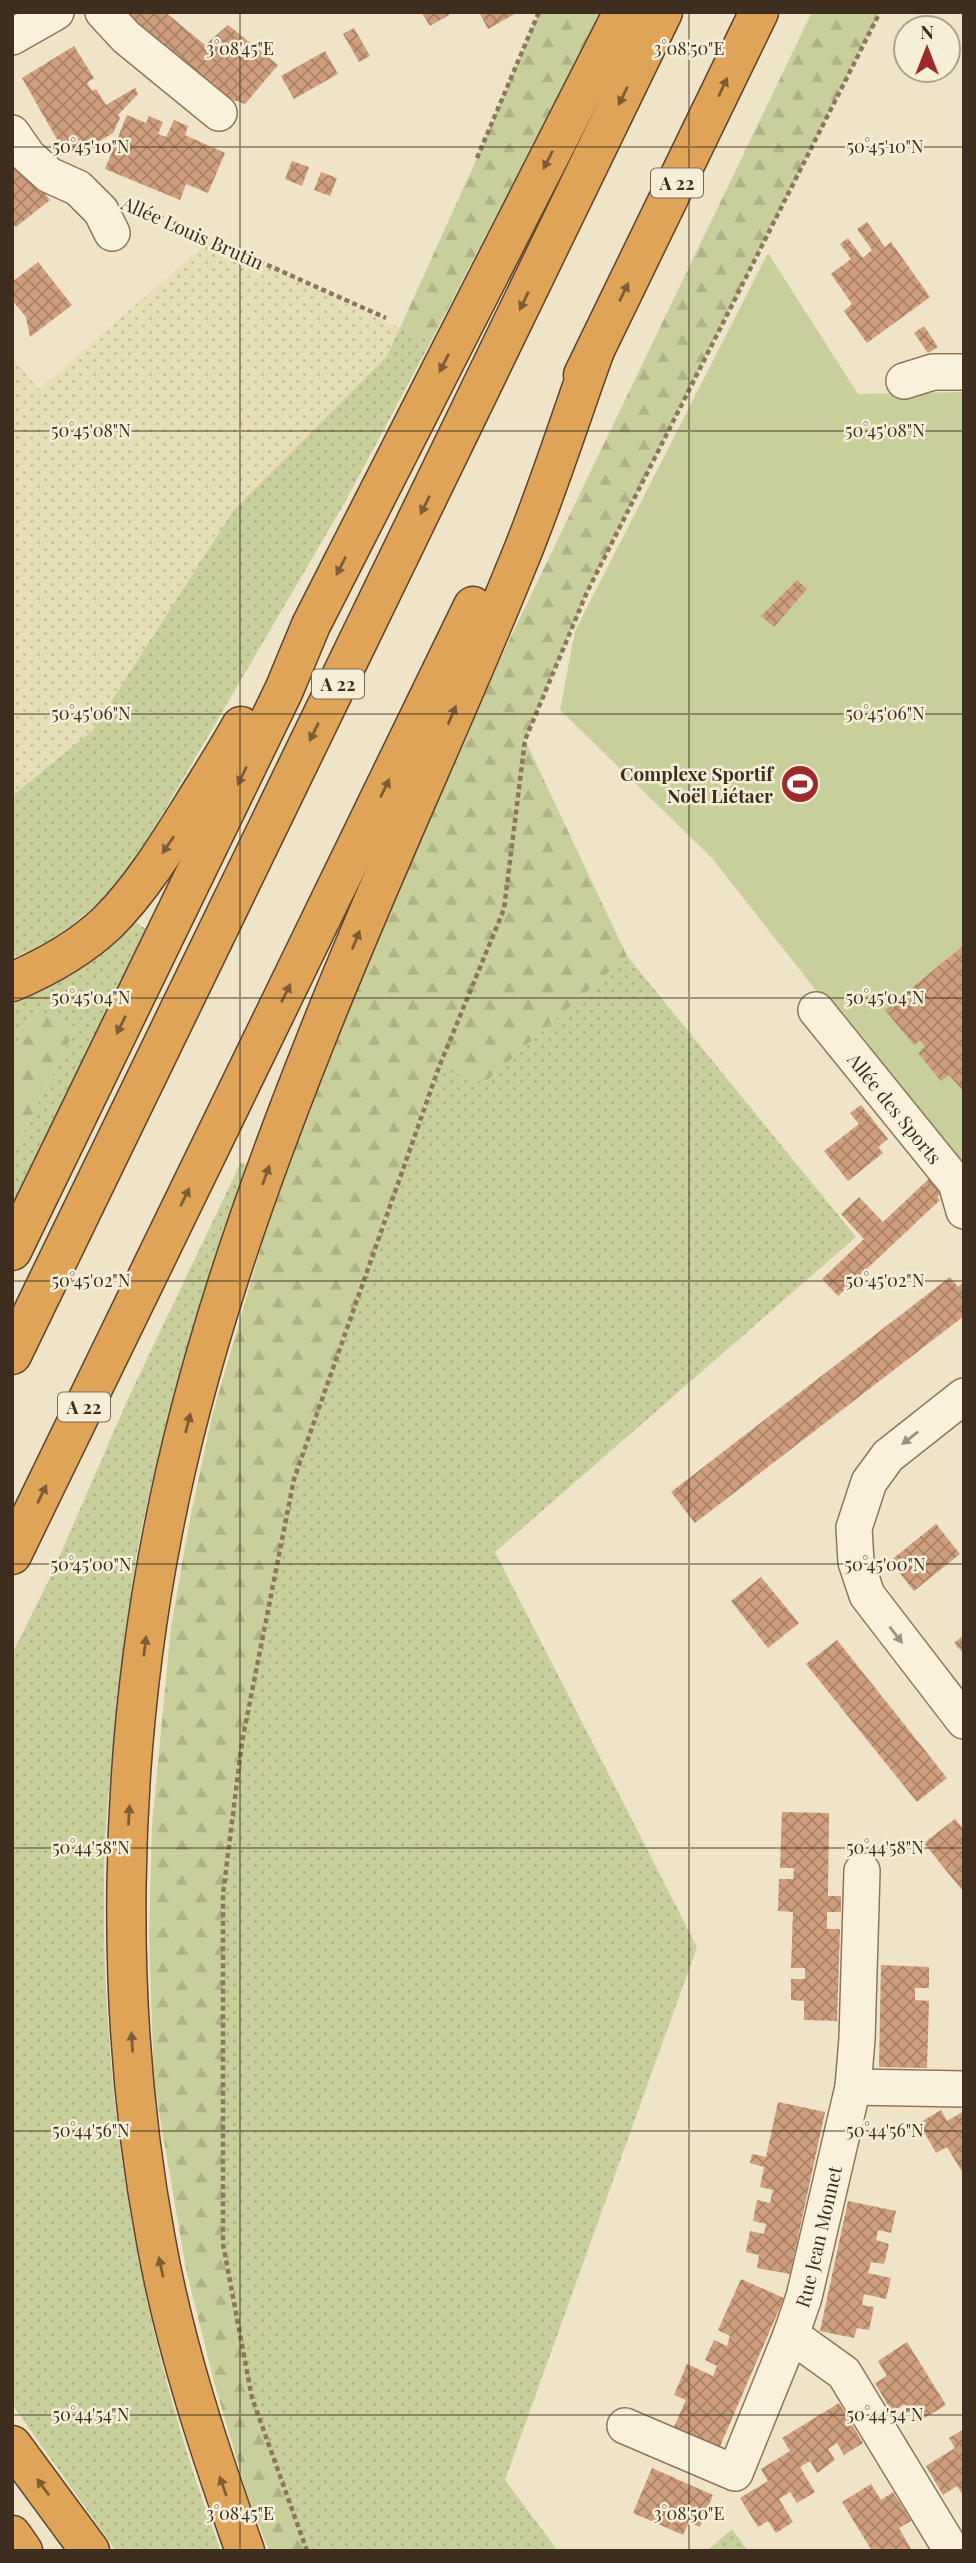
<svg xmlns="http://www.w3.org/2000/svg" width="976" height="2563" viewBox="0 0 976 2563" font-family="'Playfair Display',serif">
<defs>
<pattern id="farmland-dots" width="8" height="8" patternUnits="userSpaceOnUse" patternTransform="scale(1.75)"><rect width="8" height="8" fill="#e6deb5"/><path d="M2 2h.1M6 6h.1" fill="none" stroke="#c6bf9b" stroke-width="1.8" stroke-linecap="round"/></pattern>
<pattern id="grass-dots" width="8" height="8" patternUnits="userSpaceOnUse" patternTransform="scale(1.75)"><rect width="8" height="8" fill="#c9cf9b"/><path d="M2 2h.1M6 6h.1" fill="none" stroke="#aeb285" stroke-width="1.8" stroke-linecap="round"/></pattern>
<pattern id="forest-firs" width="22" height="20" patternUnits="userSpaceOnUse" patternTransform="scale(1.75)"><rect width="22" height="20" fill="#c9cf9b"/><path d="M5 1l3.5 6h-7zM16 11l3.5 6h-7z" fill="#aeb285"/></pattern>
<pattern id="building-cross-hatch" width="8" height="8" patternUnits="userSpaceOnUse" patternTransform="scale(1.75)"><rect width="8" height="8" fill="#cf9f7d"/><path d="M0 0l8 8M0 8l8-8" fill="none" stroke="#a98266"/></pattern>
</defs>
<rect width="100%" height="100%" fill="#f0e4c8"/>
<polygon fill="url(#farmland-dots)" points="209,241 400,328 387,356 233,511 93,730 12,796 12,358 39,389"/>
<g fill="url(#grass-dots)">
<path d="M400,328l31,13 -87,163 -218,372c-34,33 -68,66 -114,82v-162l81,-66 140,-219 154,-155z"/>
<polygon points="133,920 146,929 12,1206 12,1155 76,1028 38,1010 12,1050 12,998"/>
<polygon points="627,956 856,1237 495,1552 697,1947 505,2480 558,2551 307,2551 252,2398 223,2244 223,1894 242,1742 294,1479 439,1067 484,1083"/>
<path d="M241,1162l7,3c-39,120 -80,239 -106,362 -10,48 -15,99 -21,148 -8,70 -17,142 -17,213 -2,221 38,456 117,663h-105l-104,-147v-750l38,-76 77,-177z"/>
<polygon points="732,2529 748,2551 707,2551"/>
</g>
<g fill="url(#forest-firs)">
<polygon points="539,12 601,12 431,341 400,328 477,158"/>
<polygon points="812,12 880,12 587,592 525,740 627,956 484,1083 438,1068 294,1479 242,1742 223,1894 223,2244 252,2398 307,2551 269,2551 248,2497 214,2382 186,2269 154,2083 149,1935 152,1825 171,1627 190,1519 212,1416 264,1237 326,1062 439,786"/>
<polygon points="38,1010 76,1028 12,1155 12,1050"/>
</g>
<polygon fill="#c9cf9b" points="768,253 858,394 964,392 964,1179 712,858 560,710 575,631"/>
<g fill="url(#building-cross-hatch)">
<polygon points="124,12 165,12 205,45 228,25 278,65 245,104 222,96"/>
<polygon points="421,12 448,12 449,15 430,26"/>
<polygon points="479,12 518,12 488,29"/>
<polygon points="354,28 370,56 359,62 343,34"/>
<polygon points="74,46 94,78 87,83 92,91 96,89 106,105 135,88 138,94 118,115 120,118 113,133 98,142 95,137 66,155 22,78"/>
<polygon points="325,51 338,74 294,99 281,76"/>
<polygon points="127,115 146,123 149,116 163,122 158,134 166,137 174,120 188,126 185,135 225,153 208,193 186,184 180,200 105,169"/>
<polygon points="15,155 50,200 16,227 12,223 12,157"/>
<polygon points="292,161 309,167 302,186 285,179"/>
<polygon points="321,172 337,178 330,196 314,190"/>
<polygon points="867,222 885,247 891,242 930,297 867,343 844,311 852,304 831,274 851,259 840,244 848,238 863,258 872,250 857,229"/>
<polygon points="38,262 72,305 30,337 26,317 12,300 12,282"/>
<polygon points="924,326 938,347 928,353 914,333"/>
<polygon points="797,580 807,589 774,627 761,616"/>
<polygon points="964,945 964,1092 949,1075 941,1081 918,1053 925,1047 920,1040 914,1045 885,1010"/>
<polygon points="861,1105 888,1139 878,1147 883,1153 848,1181 824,1151 859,1124 850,1113"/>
<polygon points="935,1173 948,1186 937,1197 940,1200 838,1296 822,1279 864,1239 841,1214 859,1197 883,1222"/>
<polygon points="950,1277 958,1287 964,1282 964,1316 695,1523 671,1492"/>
<polygon points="936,1524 960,1554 914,1591 890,1561"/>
<polygon points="761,1577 799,1623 768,1648 731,1601"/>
<polygon points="964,1635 964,1654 954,1643"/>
<polygon points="837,1640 947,1778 917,1802 806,1664"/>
<polygon points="782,1812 829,1813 828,1896 841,1896 841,1912 827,1912 827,1929 840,1929 837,2021 804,2020 804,2001 791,2000 791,1979 805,1979 805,1968 791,1968 793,1912 778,1911 779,1879 793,1879 794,1868 780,1868"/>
<polygon points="955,1819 964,1830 964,1888 961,1889 924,1843"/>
<polygon points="881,1965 929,1967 929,1988 915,1988 915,2000 929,2001 927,2068 879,2067"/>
<polygon points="778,2102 825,2112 790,2274 757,2268 759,2255 746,2252 750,2231 764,2234 766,2224 753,2221 757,2200 770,2203 773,2190 760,2187 764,2167 750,2163 752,2154 766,2157"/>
<polygon points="941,2110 947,2121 964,2111 964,2175 947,2147 936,2153 919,2123"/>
<polygon points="848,2201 896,2211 891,2233 878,2230 876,2240 889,2244 884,2264 871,2262 868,2273 891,2278 886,2299 864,2294 862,2305 874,2307 869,2330 857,2328 854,2338 820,2331"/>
<polygon points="741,2279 784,2298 718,2451 672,2431 686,2400 674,2395 687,2364 713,2376 717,2366 705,2360 714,2340 727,2346 730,2336 718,2330"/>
<polygon points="907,2342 946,2405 916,2423 905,2404 892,2412 875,2383 887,2376 878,2361"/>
<polygon points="839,2403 863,2443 844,2455 837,2443 828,2449 835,2460 817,2473 810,2461 800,2467 815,2492 797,2503 790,2492 779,2499 793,2522 776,2533 768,2521 758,2527 740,2498 768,2481 761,2469 790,2451 782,2438"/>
<polygon points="964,2429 964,2497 957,2486 943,2495 926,2466 955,2448 949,2438"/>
<polygon points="652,2468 713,2495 700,2527 689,2522 683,2535 633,2513"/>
<polygon points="871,2484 881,2500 893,2492 902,2506 911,2521 899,2528 912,2551 872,2551 842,2502"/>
</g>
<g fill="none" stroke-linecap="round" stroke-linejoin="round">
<defs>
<g id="minor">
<polyline points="103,12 126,37 219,113"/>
<polyline points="12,37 56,12"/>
<polyline points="12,133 28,156 49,175 78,188 101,211 112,233"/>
<polyline points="904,381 933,372 964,372"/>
<path id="s1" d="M816,1010l140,173 8,28"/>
<polyline points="964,1396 888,1456 869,1482 854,1528 856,1562 867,1595 964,1721"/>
<polyline points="853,2087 964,2089"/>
<polyline points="791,2335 844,2373 952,2551"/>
<path id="s2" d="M625,2426l110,47 56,-138 13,-38 49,-210 4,-48 5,-168"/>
</g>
<g id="highway">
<polyline points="583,375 759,12"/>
<path d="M12,982c35,-15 68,-33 96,-60 34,-34 60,-77 85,-117 16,-26 33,-52 48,-79"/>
<polyline points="12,1251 284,690 311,625 623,12"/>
<polyline points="12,1355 663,12"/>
<polyline points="12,1555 473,606"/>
<polyline points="12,2445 90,2551"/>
<polyline points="12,2535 23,2551"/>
<path d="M245,2551c-36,-102 -70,-204 -89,-310 -43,-230 -38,-481 7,-710 32,-166 88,-328 150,-484 63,-161 137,-317 202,-477 30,-71 53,-145 79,-217"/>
</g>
</defs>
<use href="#minor" stroke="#8d765c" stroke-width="38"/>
<use href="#highway" stroke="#5b4430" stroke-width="41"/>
<g stroke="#8d765c" stroke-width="4.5" stroke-dasharray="5 3.5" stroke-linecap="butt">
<polyline points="477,158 539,12"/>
<polyline points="135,206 386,318"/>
<polyline points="307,2551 252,2398 223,2244 223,1894 242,1742 294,1479 439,1067 504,909 525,740 587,592 880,12"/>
</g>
<use href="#minor" stroke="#faf1dc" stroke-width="35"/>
<use href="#highway" stroke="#e0a458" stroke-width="38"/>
</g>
<defs><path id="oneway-solid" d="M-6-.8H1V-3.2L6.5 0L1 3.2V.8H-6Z" transform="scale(1.75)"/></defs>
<g fill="#7e5d36">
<use href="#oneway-solid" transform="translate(723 87) rotate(-65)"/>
<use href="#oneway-solid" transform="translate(623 96) rotate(116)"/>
<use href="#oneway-solid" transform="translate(548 160) rotate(117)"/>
<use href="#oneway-solid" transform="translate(624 292) rotate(-64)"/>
<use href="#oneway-solid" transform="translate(524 301) rotate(116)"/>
<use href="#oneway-solid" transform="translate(444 363) rotate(117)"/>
<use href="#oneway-solid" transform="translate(425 505) rotate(116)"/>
<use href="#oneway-solid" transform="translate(341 566) rotate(117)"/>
<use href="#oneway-solid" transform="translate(452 715) rotate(-67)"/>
<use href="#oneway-solid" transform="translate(314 732) rotate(116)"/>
<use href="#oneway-solid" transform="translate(242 776) rotate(116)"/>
<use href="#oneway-solid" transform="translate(385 788) rotate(-64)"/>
<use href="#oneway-solid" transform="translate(168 845) rotate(124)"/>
<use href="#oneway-solid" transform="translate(356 940) rotate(-68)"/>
<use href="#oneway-solid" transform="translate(286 993) rotate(-64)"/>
<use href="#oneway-solid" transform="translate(121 1025) rotate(116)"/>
<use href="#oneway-solid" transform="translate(266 1175) rotate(-70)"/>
<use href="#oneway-solid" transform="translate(185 1197) rotate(-64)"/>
<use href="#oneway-solid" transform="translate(188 1423) rotate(-76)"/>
<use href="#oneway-solid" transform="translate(42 1494) rotate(-64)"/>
<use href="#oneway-solid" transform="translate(145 1646) rotate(-83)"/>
<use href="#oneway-solid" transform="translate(129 1815) rotate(-87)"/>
<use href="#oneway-solid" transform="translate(132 2042) rotate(-94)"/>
<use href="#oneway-solid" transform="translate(161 2267) rotate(-102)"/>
<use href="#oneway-solid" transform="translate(223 2486) rotate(-109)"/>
<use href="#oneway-solid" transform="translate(43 2487) rotate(-126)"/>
</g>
<g fill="#9c907e">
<use href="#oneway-solid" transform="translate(910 1438) rotate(142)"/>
<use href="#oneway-solid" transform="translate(896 1635) rotate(52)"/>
</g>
<path fill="none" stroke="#3d2e20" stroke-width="2" stroke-opacity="0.45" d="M240,12v2539M689,12v2539M12,147h952M12,431h952M12,714h952M12,998h952M12,1281h952M12,1564h952M12,1848h952M12,2131h952M12,2415h952"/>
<defs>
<symbol id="stadium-disc" viewBox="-11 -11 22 22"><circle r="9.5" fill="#9e2a2b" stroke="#f7eed8"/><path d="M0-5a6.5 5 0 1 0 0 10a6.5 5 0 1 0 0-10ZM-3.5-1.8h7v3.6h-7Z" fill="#fff"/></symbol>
</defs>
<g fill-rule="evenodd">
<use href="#stadium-disc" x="778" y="762" width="44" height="44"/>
</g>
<g text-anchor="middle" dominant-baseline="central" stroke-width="5" stroke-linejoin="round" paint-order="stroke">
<g fill="#f7eed8" stroke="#756857" stroke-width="2">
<rect x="651" y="168.5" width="52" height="29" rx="5"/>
<rect x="312" y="669.5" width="52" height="29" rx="5"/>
<rect x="58" y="1392.5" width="52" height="29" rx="5"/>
</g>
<g font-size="18" font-weight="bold" fill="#3d2e20">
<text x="677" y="183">A 22</text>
<text x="338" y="684">A 22</text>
<text x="84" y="1407">A 22</text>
</g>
<g font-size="19" fill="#3d2e20" stroke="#f7eed8">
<text transform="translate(193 232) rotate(24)">Allée Louis Brutin</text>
<text stroke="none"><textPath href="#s1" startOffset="126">Allée des Sports</textPath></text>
<text stroke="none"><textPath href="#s2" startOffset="371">Rue Jean Monnet</textPath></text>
</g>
<g font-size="19" font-weight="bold" fill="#3d2e20" stroke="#f7eed8" text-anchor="end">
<text x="773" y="773">Complexe Sportif<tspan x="773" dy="22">Noël Liétaer</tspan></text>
</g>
</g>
<g font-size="18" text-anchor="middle" fill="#3d2e20" stroke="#f7eed8" stroke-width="5" stroke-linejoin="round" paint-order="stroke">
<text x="240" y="55">3°08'45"E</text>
<text x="689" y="55">3°08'50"E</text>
<text x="91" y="153">50°45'10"N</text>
<text x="885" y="153">50°45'10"N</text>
<text x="91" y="437">50°45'08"N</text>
<text x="885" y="437">50°45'08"N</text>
<text x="91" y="720">50°45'06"N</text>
<text x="885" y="720">50°45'06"N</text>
<text x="91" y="1004">50°45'04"N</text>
<text x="885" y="1004">50°45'04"N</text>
<text x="91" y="1287">50°45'02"N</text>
<text x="885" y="1287">50°45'02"N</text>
<text x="91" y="1571">50°45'00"N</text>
<text x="885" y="1571">50°45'00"N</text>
<text x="91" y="1854">50°44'58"N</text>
<text x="885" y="1854">50°44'58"N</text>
<text x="91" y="2137">50°44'56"N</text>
<text x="885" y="2137">50°44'56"N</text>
<text x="91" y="2421">50°44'54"N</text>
<text x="885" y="2421">50°44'54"N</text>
<text x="240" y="2520">3°08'45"E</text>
<text x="689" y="2520">3°08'50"E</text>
</g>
<rect width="976" height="2563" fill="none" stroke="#3d2e20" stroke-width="28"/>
<g transform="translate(927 49)"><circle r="33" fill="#f7eed8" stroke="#ada18e" stroke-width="2"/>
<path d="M0-5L12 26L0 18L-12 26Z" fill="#9e2a2b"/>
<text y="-10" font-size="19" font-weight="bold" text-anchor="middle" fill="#3d2e20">N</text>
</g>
</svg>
